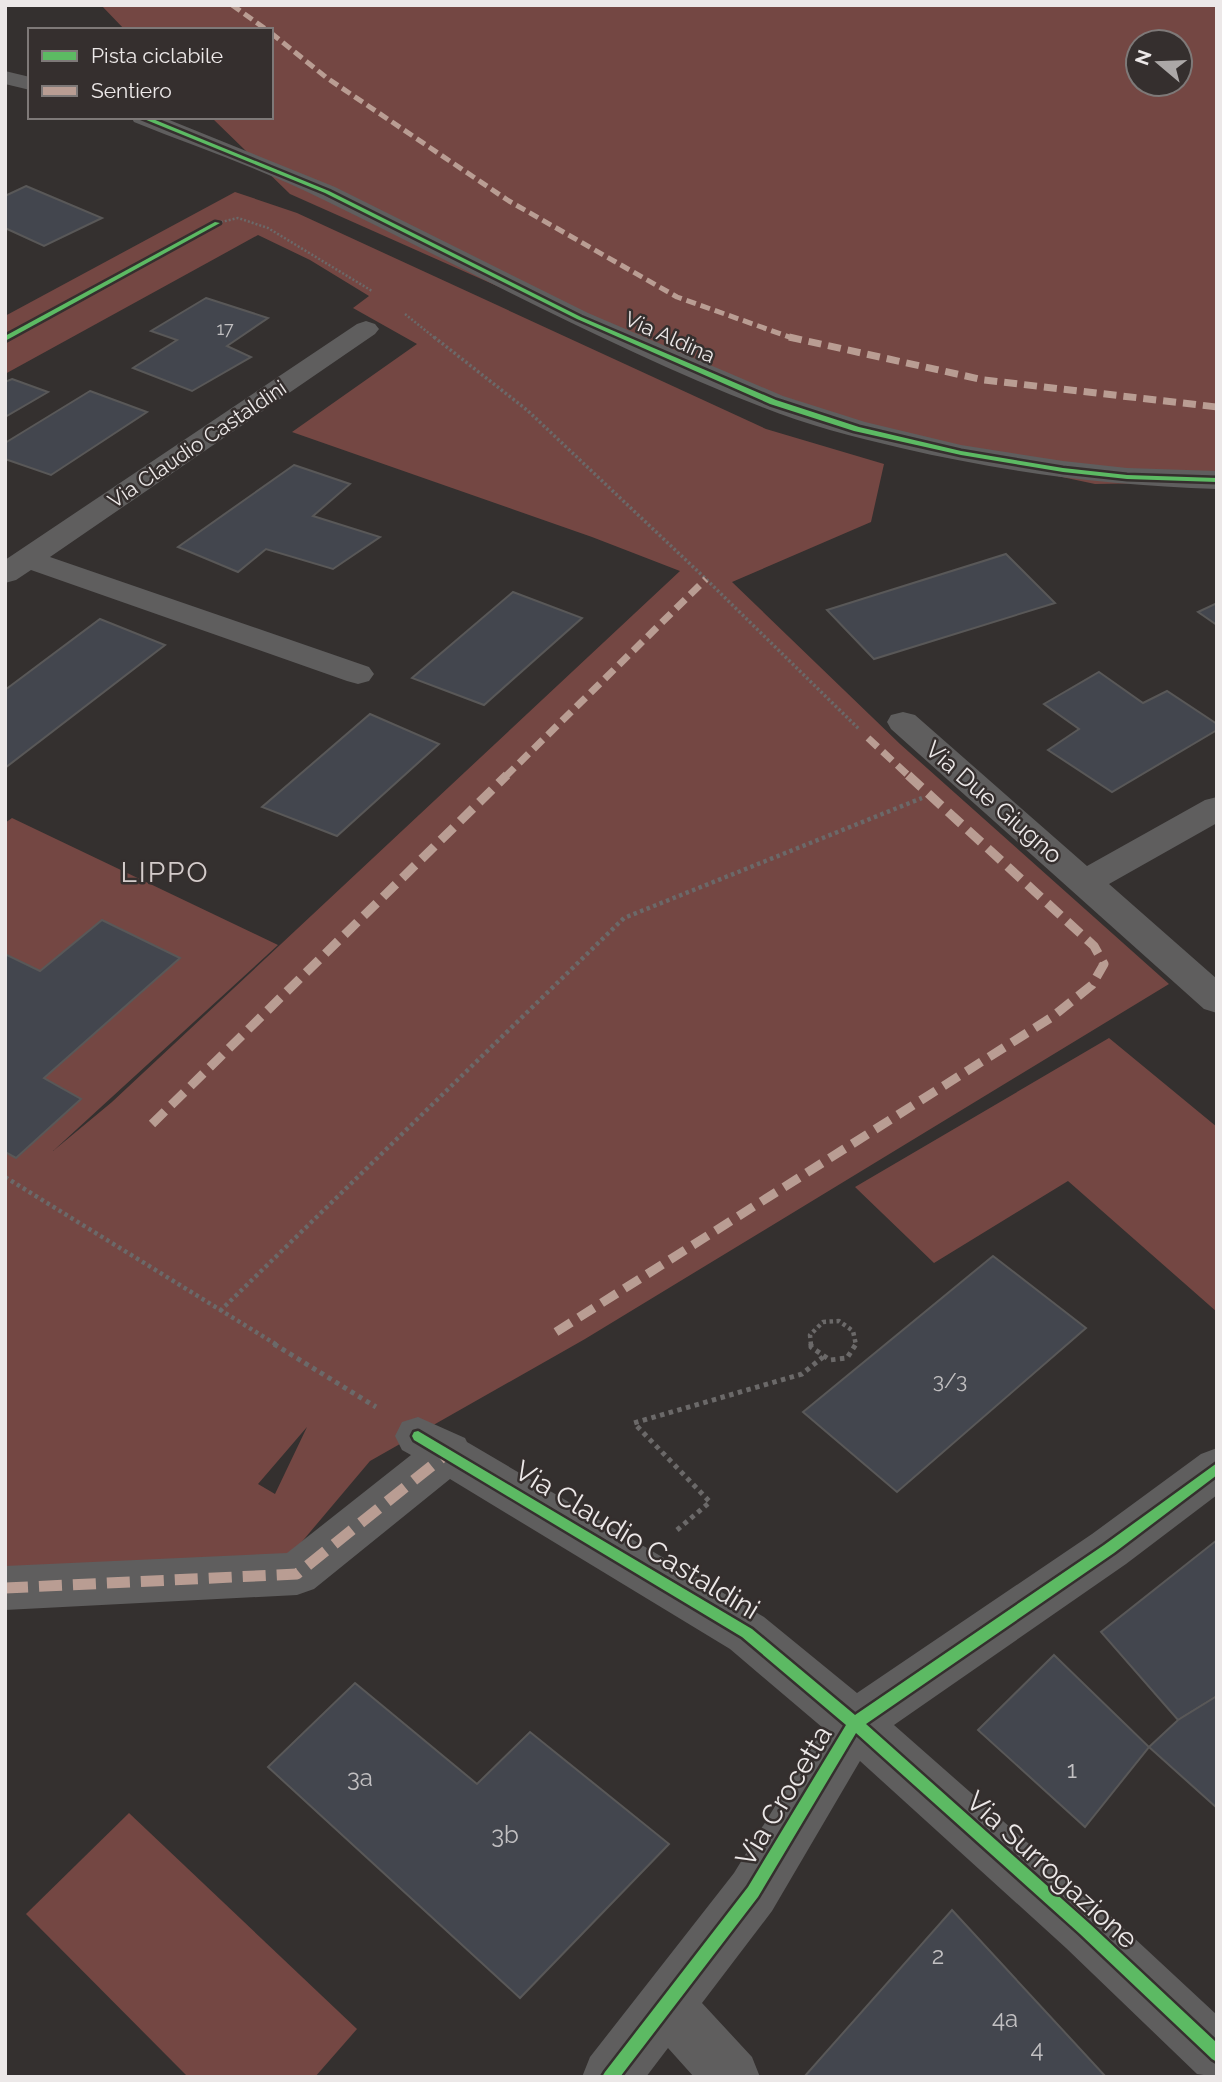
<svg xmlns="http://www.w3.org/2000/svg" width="1222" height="2082" viewBox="0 0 1222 2082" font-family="Raleway,sans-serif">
<rect width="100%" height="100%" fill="#34302f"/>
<g fill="#744743" fill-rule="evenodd">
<path d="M101,5h1116v477l-122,2 -208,-44 -208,-73 -389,-173 -79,-77h60v-87h-146zM1138,42h42v42h-42z"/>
<path d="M235,192l62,21 469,216 118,35 -13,58 -139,60 168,162 269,240 -584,355 -215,122 -81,96 -284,15v-422l14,6 62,-57 -37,-21 135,-120 -77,-38 -62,51 -35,-17v-131l7,-5 266,127 -225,206 59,-49 568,-531 -88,-34 -300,-105 125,-88 -64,-36 16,-12 -59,-36 -52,-25 -253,139v-58zM307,1427l-32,67 -17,-10z"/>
<polygon points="1109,1038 1217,1127 1217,1312 1068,1181 934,1263 855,1187"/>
<polygon points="129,1813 357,2029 315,2077 188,2077 26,1914"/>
</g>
<g fill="#43464e" stroke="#595858" stroke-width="2">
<polygon points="26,186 102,218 44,246 5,228 5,196"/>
<polygon points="206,298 268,318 227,346 251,357 192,391 133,368 177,340 151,331"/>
<polygon points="12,379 48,392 5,417 5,382"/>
<polygon points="90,391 147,412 51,475 5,459 5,443"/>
<polygon points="294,465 350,484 313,516 380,537 333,569 266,549 238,572 178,547"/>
<polygon points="1006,554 1055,603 874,659 827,610"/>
<polygon points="513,592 582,618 484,705 412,678"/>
<polygon points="1217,603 1217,625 1198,612"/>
<polygon points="100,619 165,645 5,768 5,690"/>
<polygon points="1099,672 1143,703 1167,691 1217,724 1217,730 1112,792 1048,750 1079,729 1044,704"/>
<polygon points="370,714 439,744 337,836 262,807"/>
<polygon points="102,920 180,958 44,1078 81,1099 16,1158 5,1152 5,954 40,971"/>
<polygon points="993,1256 1086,1328 897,1492 803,1412"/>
<polygon points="1217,1540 1217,1696 1178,1720 1101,1632"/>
<polygon points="1054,1655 1149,1747 1085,1827 978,1730"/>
<polygon points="355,1683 477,1784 530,1732 669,1844 520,1998 268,1767"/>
<polygon points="1217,1696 1217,1808 1149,1747 1178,1720"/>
<polygon points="952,1910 1106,2077 804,2077"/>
</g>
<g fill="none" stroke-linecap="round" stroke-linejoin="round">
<g stroke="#6b6969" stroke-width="2.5" stroke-dasharray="2 2" stroke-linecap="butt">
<polyline points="217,223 238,218 268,228 372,291"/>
<polyline points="405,314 436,339"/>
</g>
<polyline stroke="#6b6969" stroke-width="3.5" stroke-dasharray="2.5 2.5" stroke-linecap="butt" points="434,337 527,410 706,579 860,730"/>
<g stroke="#6b6969" stroke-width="4.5" stroke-dasharray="3.5 3.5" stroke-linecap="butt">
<polyline points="5,1177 277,1345"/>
<polyline points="220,1311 624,918 922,798"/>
<polyline points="811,1345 810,1335 823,1322 839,1321 853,1331 856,1345"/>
</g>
<g stroke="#6b6969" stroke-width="5" stroke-dasharray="4.5 4.5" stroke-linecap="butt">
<polyline points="274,1344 376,1407"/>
<polyline points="811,1344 811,1347 830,1360 847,1358 856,1344"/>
<polyline points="677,1530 710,1502 634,1423 802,1374 823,1357"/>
</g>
<g fill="#5f5e5e" fill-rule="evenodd">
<polygon points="5,71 30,77 30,90 5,84"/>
<path d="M131,117h31l173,70 253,126 195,83 82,26 96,23 102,16 64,7 90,3v18c-111,-4 -208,-16 -316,-41 -47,-11 -94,-23 -139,-41 -151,-59 -294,-137 -440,-208 -60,-30 -126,-52 -188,-77z"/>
<polygon points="366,321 375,324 379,329 375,334 50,557 369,667 374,674 369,681 358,684 347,681 31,570 16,580 5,583 5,560 357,324"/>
<polygon points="903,712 915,715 1087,866 1205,800 1217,797 1217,823 1109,884 1217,979 1217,1013 1204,1009 891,729 887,722 891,715"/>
<polygon points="418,1417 465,1438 467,1442 764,1617 857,1693 1092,1534 1201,1454 1217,1448 1217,1495 1126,1564 894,1725 1104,1910 1217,2015 1217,2077 1197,2074 1066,1948 860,1761 772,1911 702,2003 752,2057 760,2077 694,2077 668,2048 646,2077 582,2077 590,2057 734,1873 823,1728 730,1649 450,1479 314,1589 297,1595 5,1610 5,1566 287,1553 411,1455 402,1450 395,1436 402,1422"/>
</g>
<g stroke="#b99d93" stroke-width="5" stroke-dasharray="10 5" stroke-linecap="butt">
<polyline points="232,5 267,30"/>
<polyline points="271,33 327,78 509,201 677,297 795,339"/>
</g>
<g stroke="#b99d93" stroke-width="7" stroke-dasharray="13 7" stroke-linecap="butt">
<polyline points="789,337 984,380 1217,407"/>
<polyline points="868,738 910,777"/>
<polyline points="505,777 706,579"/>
</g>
<g stroke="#b99d93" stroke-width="9" stroke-dasharray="18 9" stroke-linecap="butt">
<polyline points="152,1124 507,775"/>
<polyline points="556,1332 1052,1017 1092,985 1104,964 1094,946 908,775"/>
</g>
<polyline stroke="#b99d93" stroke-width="11" stroke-dasharray="23 11" stroke-linecap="butt" points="5,1588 297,1574 449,1452"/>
<defs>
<g id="cycleway">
<polygon points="139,117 148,117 329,191 581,317 776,400 859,427 961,451 1063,468 1127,475 1217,478 1217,482 1127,479 1063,472 961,455 854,431 770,404 577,319 325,193"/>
<polygon points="215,222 220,223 5,341 5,336"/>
<polygon points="418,1431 752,1629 855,1715 1104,1545 1217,1463 1217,1475 1114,1553 866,1724 1090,1924 1217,2043 1217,2062 1212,2059 1080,1934 856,1733 758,1897 620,2077 602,2077 605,2072 748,1887 846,1725 742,1637 414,1440 412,1436 414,1432"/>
</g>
</defs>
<use href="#cycleway" stroke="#352f2e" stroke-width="5"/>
<use href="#cycleway" fill="#5cba63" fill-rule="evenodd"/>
</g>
<g text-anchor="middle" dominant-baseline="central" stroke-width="5" stroke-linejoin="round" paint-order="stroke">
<g font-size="18" fill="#c2c0c2">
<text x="225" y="328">17</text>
</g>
<g font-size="21" fill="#ece8e8" stroke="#352f2e">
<text transform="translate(670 337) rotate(24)">Via Aldina</text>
<text transform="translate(197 444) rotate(-34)">Via Claudio Castaldini</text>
</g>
<g font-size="21" fill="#c2c0c2">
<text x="950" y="1380">3/3</text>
</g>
<g font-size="24" fill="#ece8e8" stroke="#352f2e">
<text transform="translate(994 802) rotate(41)">Via Due Giugno</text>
</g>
<g font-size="24" fill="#c2c0c2">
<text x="1072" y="1769">1</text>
<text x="360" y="1777">3a</text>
<text x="505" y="1834">3b</text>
<text x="938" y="1955">2</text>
<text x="1005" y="2018">4a</text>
<text x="1037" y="2048">4</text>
</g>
<g font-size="28" letter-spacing="2" fill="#d4cccb" stroke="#352f2e">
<text x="165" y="872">LIPPO</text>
</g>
<g font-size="28" fill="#ece8e8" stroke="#352f2e">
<text transform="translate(637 1540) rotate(31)">Via Claudio Castaldini</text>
<text transform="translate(784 1796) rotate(-59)">Via Crocetta</text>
<text transform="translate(1052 1870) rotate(42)">Via Surrogazione</text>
</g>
</g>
<rect width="1222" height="2082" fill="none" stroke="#ece8e8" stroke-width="14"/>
<rect x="28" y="28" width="245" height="91" fill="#352f2e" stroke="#7e7978" stroke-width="2"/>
<rect x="42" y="51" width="35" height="10" fill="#5cba63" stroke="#7e7978" stroke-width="2"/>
<text x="91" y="63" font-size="21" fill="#ece8e8">Pista ciclabile</text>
<rect x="42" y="86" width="35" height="10" fill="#b99d93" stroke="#7e7978" stroke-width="2"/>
<text x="91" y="98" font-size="21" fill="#ece8e8">Sentiero</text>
<g transform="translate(1159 63) rotate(289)"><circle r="33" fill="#352f2e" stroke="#7e7978" stroke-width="2"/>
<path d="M0-5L12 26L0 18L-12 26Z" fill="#aca8a7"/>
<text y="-10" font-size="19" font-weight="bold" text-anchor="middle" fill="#ece8e8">N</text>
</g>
</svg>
